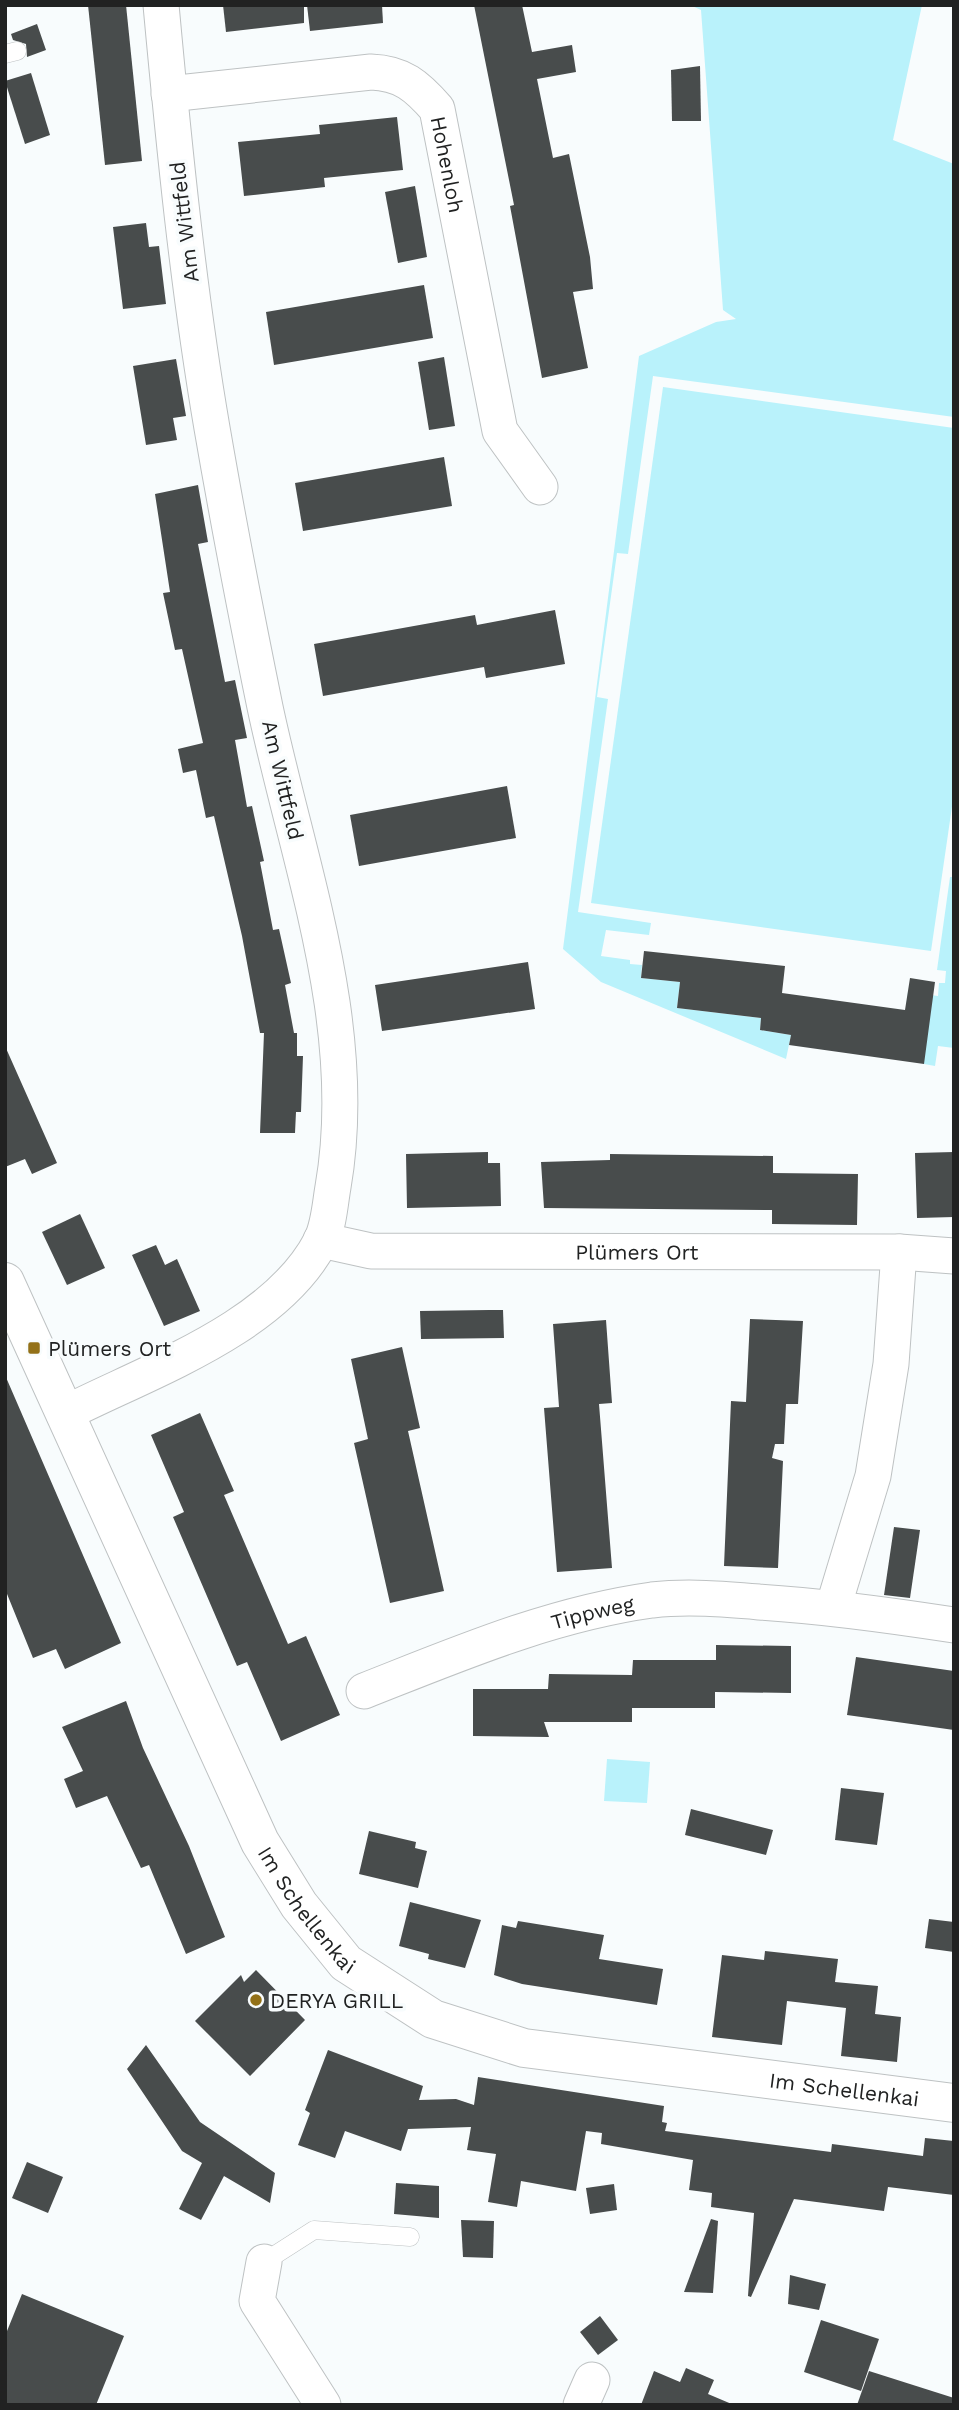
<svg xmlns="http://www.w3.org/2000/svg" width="959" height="2410" viewBox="0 0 959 2410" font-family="'Work Sans',sans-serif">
<rect width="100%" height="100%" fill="#f8fcfd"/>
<g fill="#b9f2fb">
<polygon points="690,5 922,5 893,140 954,164 954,417 653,376 628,554 617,553 597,697 608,699 578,912 651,923 649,935 606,930 601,956 630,960 630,964 642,965 641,978 680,982 677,1008 761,1018 760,1030 791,1035 786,1059 601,982 563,949 639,356 716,322 736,319 723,310 701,10"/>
<polygon points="663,387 954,428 954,793 931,951 591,903"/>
<polygon points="950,877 954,877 954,1048 938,1046 935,1066 924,1064 902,1038 908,992 938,996 939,983 945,983 946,971 937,970"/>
<polygon points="607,1759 650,1762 647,1803 604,1801"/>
</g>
<g fill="#484c4c">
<polygon points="88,5 126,5 142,161 105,165"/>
<polygon points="223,5 304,5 304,23 226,32"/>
<polygon points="307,5 382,5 383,23 310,31"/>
<polygon points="474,5 522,5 532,52 572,45 576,72 537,79 553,158 569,154 590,257 593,289 573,292 588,368 542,378 510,206 514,205"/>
<polygon points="37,24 46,50 27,57 26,44 13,40 11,34"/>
<polygon points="700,66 701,121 672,121 671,70"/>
<polygon points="31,73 50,135 25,144 5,81"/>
<polygon points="397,117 403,170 324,178 325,187 244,196 238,142 320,134 319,125"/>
<polygon points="415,186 427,257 398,263 385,192"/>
<polygon points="146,223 149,247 159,246 166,304 123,309 113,227"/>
<polygon points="424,285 433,338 274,365 266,312"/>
<polygon points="444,357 455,426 429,430 418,362"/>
<polygon points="176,359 186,416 173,418 177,440 146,445 133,366"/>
<polygon points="444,457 452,506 303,531 295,483"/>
<polygon points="198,485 208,542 198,544 225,682 235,680 247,738 235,740 247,807 252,806 264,861 260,862 273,930 279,929 291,983 285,985 294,1033 297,1033 297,1056 303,1056 301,1112 296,1112 295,1133 260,1133 264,1033 260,1033 242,936 214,816 206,818 196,770 183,773 178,749 203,743 182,649 175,650 163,593 170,592 155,494"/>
<polygon points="555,610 565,664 486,678 484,667 323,696 314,644 475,615 477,625"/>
<polygon points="507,786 516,838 359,866 350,815"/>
<polygon points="644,951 785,966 782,993 905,1010 910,978 935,982 924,1064 789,1045 791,1035 760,1030 761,1018 677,1008 680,982 641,978"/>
<polygon points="528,962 535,1009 382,1031 375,985"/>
<polygon points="5,1046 57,1163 32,1174 25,1159 5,1167"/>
<polygon points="488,1152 488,1163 500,1163 501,1206 407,1208 406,1154"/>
<polygon points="954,1152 954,1217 917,1218 915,1153"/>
<polygon points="610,1154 773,1156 773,1173 858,1174 857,1225 772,1224 772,1210 544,1208 541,1162 610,1160"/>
<polygon points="80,1214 105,1268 67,1285 42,1232"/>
<polygon points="156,1245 165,1265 177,1259 200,1311 164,1326 132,1255"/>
<polygon points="489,1310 503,1310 504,1338 421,1339 420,1311"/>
<polygon points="750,1319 803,1321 798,1404 786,1404 784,1444 775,1444 772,1458 783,1461 778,1568 724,1566 731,1401 746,1402"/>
<polygon points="606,1320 612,1403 599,1404 612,1568 557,1572 544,1408 559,1407 553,1324"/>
<polygon points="402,1347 420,1428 408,1431 444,1591 390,1603 354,1443 368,1439 351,1359"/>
<polygon points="5,1375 121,1643 65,1669 56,1649 33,1658 5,1589"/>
<polygon points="200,1413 234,1491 224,1495 288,1644 306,1636 340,1715 281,1741 247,1662 237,1666 173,1517 184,1512 151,1435"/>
<polygon points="894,1527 920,1530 910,1598 884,1595"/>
<polygon points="716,1645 791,1646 791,1693 715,1692 715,1708 632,1708 632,1722 544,1722 549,1737 473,1736 473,1689 548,1689 549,1674 632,1675 633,1660 716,1660"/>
<polygon points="856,1657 954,1671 954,1730 847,1715"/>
<polygon points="126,1701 143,1748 189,1846 225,1937 186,1954 149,1865 141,1868 107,1796 76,1808 64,1779 83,1771 62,1727"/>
<polygon points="841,1788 884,1793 877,1845 835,1840"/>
<polygon points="691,1809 773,1830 766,1855 685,1835"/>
<polygon points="369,1831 416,1842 415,1848 427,1851 418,1888 359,1874"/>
<polygon points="410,1902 481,1920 465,1968 428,1959 429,1954 399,1946"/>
<polygon points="929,1919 954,1922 954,1952 925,1948"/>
<polygon points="518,1921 604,1935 599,1959 663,1969 657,2005 522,1984 494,1975 502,1925 516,1928"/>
<polygon points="765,1951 838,1959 835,1982 878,1986 875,2014 901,2017 897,2062 841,2056 846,2008 787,2001 782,2045 712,2037 722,1955 764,1960"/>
<polygon points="256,1970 305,2020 250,2076 195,2021 241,1975 244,1982"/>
<polygon points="146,2045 200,2122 275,2173 270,2203 224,2176 201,2220 179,2209 202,2163 182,2151 127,2069"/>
<polygon points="328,2050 423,2086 419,2100 456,2099 474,2105 478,2077 664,2106 662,2122 667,2123 665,2131 831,2152 832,2144 923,2156 925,2138 954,2141 954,2195 888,2187 884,2211 794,2199 751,2297 748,2296 754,2213 711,2207 712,2193 689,2190 693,2160 601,2144 602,2133 586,2131 576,2191 521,2181 517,2207 488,2202 496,2154 467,2150 471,2127 408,2129 401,2151 345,2131 335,2158 298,2145 310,2113 305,2110"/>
<polygon points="27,2162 63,2177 48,2213 12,2198"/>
<polygon points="396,2183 439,2186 439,2218 394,2214"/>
<polygon points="614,2184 617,2210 590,2214 586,2188"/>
<polygon points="711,2219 718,2221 713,2293 684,2292"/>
<polygon points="461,2220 494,2221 493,2258 463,2257"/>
<polygon points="790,2275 826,2284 819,2310 788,2304"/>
<polygon points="22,2294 124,2336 96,2405 5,2405 5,2336"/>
<polygon points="600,2316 618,2340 598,2355 580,2332"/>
<polygon points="821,2320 879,2339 861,2391 804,2372"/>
<polygon points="686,2368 714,2380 708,2394 734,2405 641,2405 654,2371 680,2382"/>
<polygon points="869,2371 954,2398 954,2405 857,2405"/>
</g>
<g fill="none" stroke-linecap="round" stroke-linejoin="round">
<defs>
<g id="lane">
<polyline points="5,54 17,51"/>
<polyline points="264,2262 314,2230 410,2237"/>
</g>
<g id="street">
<path id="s1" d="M169,94l202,-22c31,1 46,14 66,37l63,322 40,56"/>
<path id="s2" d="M321,1240l50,11 528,1 55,4"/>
<path d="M64,1414c84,-43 211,-85 257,-173 8,-16 9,-37 12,-54 28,-161 -35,-324 -68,-480 -19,-93 -37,-186 -53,-279 -24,-140 -38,-282 -51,-423"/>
<polyline points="833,1608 873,1476 891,1364 899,1252"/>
<path id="s3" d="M364,1691c94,-37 187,-77 288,-91 35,-4 72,-1 107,2 65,4 130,13 195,23"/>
<polyline points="264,2262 257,2301 323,2405"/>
<polyline points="581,2405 592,2380"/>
</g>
<g id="secondary">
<path id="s4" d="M5,1282l255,560 39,63 47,58 87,56 91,29 430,55"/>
</g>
</defs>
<use href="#lane" stroke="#bec2c3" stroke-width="19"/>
<use href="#street" stroke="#bec2c3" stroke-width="37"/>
<use href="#secondary" stroke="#bec2c3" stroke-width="40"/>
<use href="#lane" stroke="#fff" stroke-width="18"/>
<use href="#street" stroke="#fff" stroke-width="35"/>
<use href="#secondary" stroke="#fff" stroke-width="38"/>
</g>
<g fill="#937118" stroke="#f8fcfd" stroke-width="2.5">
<rect x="27" y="1341" width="14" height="14" rx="3.5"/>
<circle cx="256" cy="2000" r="7"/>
</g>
<g text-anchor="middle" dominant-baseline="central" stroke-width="7" stroke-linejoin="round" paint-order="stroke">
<g font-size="21" fill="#212222" stroke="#f8fcfd">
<text stroke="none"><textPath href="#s1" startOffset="338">Hohenloh</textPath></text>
<text transform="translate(184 222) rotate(-97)">Am Wittfeld</text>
<text transform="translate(283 780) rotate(77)">Am Wittfeld</text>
<text stroke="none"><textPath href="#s2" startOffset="317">Plümers Ort</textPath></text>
<text stroke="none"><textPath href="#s3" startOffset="242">Tippweg</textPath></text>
<text stroke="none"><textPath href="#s4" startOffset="698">Im Schellenkai</textPath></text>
<text stroke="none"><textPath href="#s4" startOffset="1286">Im Schellenkai</textPath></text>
</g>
<g font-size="21" fill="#212222" stroke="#f8fcfd" text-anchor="start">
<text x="48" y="1348">Plümers Ort</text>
<text x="270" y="2000">DERYA GRILL</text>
</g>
</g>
<rect width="959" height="2410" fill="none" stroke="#212222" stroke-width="14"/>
</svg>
